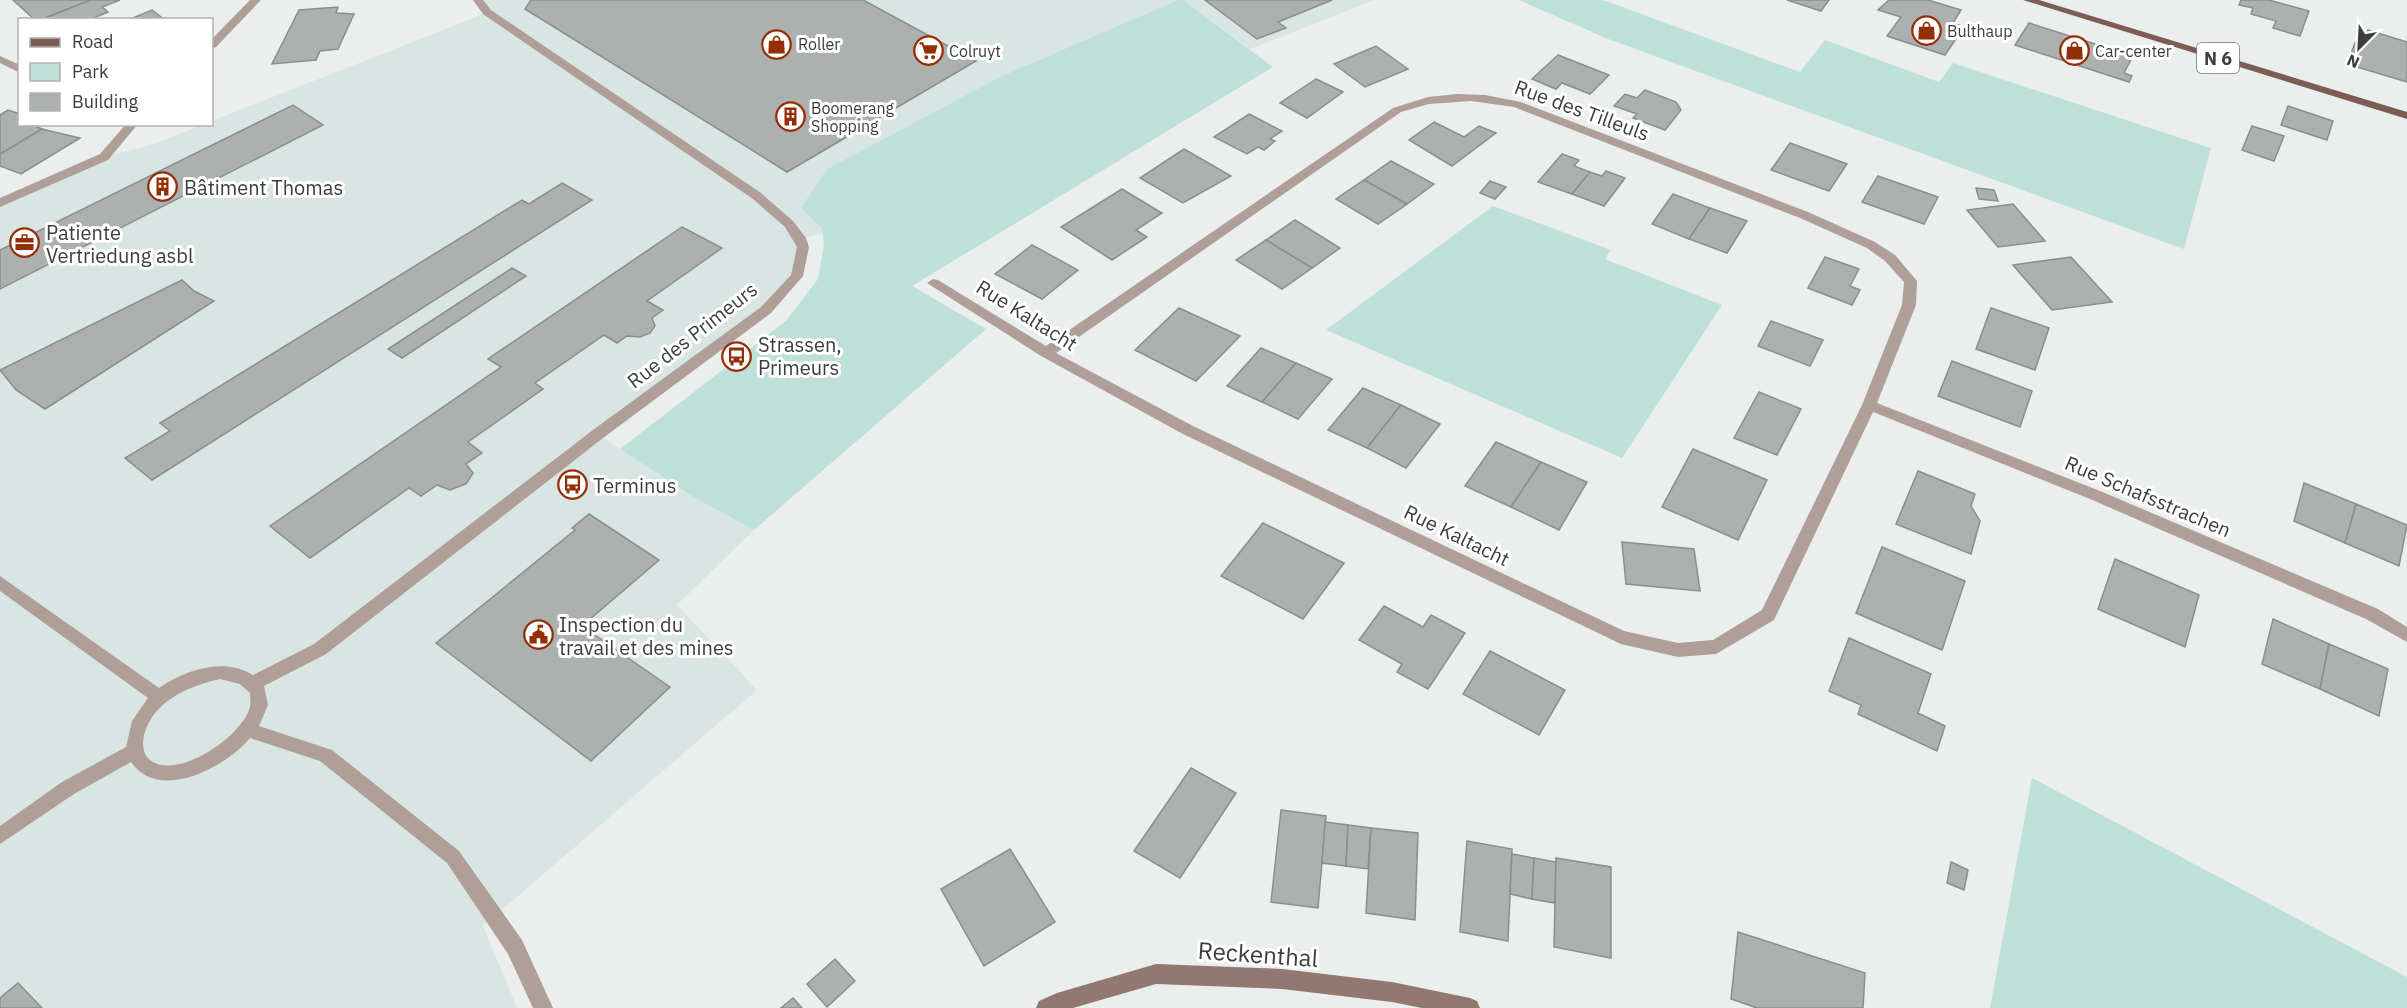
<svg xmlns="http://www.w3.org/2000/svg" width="2407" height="1008" viewBox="0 0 2407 1008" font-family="'IBM Plex Sans',sans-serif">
<rect width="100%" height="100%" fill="#eaeeed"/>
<g fill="#d8e5e3">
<polygon points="478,0 1178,0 1002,76 827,169 823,234 800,239 797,276 766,310 599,435 695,498 754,530 677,605 757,690 483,926 517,1008 0,1008 0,203 104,157 151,145 203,125 212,124 212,121 486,13"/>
<polygon points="1183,0 1374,0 1250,49"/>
</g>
<g fill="#bfe0d9">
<polygon points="1178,0 1183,0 1273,67 912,286 986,329 754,530 695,498 620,449 786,321 818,279 824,245 822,228 801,208 827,169 1002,76"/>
<polygon points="1519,0 1603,0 1800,72 1825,40 1939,82 1953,63 2211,148 2184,249 1608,39"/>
<polygon points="1493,206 1611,250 1605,259 1722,305 1622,458 1326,330"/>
<polygon points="2032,778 2407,977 2407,1008 1990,1008"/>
</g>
<g fill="#acb0af" stroke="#8a8e8d" stroke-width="1.5">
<polygon points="13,0 91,0 40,20 35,20"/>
<polygon points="91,0 120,0 102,7 108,12 89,20 40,20"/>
<polygon points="531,0 863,0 976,61 787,172 525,9"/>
<polygon points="1205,0 1332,0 1278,22 1286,28 1257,39"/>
<polygon points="1787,0 1829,0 1821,11"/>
<polygon points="1889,0 1928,0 1961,10 1953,23 1964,27 1945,55 1887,36 1901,17 1878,10"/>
<polygon points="2241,0 2269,0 2309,11 2300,36 2273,28 2276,21 2251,14 2253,8 2239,5"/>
<polygon points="338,7 336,13 354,14 338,49 320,51 316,60 272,64 299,10"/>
<polygon points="152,10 165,20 128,20"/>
<polygon points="2029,23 2133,56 2124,73 2132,76 2129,82 2015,45"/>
<polygon points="2368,30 2407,42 2407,82 2347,64 2355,43 2363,45"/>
<polygon points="1376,46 1408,69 1365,87 1334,64"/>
<polygon points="1558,55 1609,75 1590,94 1562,83 1556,89 1532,79"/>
<polygon points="1316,79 1343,92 1307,118 1280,103"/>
<polygon points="1645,90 1676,102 1681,110 1665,130 1633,118 1637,114 1614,106 1625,94 1637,98"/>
<polygon points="293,105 323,125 0,289 0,250"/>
<polygon points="2288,106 2333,121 2327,140 2281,125"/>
<polygon points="8,110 20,114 20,124 40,124 37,127 42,129 0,154 0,115"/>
<polygon points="1249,114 1282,131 1270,139 1275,141 1264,150 1258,147 1247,154 1214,137"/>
<polygon points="1434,122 1464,137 1479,126 1496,133 1452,166 1409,140"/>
<polygon points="2252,126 2284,136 2274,161 2242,150"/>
<polygon points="42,129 80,138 21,174 0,166 0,154"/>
<polygon points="1790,143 1847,164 1829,191 1771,170"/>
<polygon points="1184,149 1231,176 1183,203 1140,178"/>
<polygon points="1562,154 1579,160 1574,166 1590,172 1572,194 1538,182"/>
<polygon points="1391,161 1434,184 1407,204 1364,180"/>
<polygon points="1606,171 1625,178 1604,206 1572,194 1590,172 1602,176"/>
<polygon points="1878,176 1938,197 1924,224 1862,202"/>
<polygon points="1364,180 1407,204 1378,224 1336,199"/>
<polygon points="1490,181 1506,187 1495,199 1480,193"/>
<polygon points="562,183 592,200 152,480 125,458 170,431 160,423 522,200 529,204"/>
<polygon points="1976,188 1994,190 1998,201 1979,199"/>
<polygon points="1122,189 1162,213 1136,230 1147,237 1112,260 1061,227"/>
<polygon points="1673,194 1710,208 1689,239 1652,224"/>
<polygon points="2013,204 2045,241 1998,247 1967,210"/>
<polygon points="1710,208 1747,221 1727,253 1689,239"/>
<polygon points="1295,220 1340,248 1312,268 1266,240"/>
<polygon points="682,227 722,248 647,301 663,310 652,318 655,326 650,333 640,337 627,336 617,343 604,335 535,383 543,389 468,442 482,453 466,464 473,473 466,484 450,490 437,485 421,496 409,488 310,558 270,526 501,367 488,359"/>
<polygon points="1266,240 1312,268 1282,289 1236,260"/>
<polygon points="1032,245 1078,270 1042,299 995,274"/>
<polygon points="1825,257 1859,269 1850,286 1860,290 1852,305 1808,288"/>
<polygon points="2071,257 2112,302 2052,310 2013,265"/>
<polygon points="512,268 526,276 402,358 388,349"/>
<polygon points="182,280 194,291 214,301 45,409 16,390 0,370"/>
<polygon points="1179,308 1240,336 1196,381 1135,350"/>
<polygon points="1991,308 2049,328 2035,370 1976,349"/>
<polygon points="1771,321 1823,340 1810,366 1758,346"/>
<polygon points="1261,348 1296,363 1262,402 1227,386"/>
<polygon points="1952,361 2032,391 2020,427 1938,396"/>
<polygon points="1296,363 1332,379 1298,419 1262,402"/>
<polygon points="1363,388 1401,405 1367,448 1328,430"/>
<polygon points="1759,392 1801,409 1777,455 1734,438"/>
<polygon points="1401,405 1440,424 1406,468 1367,448"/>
<polygon points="1496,442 1541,462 1511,507 1465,486"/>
<polygon points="1693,449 1767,480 1738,540 1662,507"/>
<polygon points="1541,462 1587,482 1559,530 1511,507"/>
<polygon points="1918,471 1975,494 1971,506 1980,521 1971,554 1896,524"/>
<polygon points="2304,483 2356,504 2345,543 2294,521"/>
<polygon points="2356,504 2407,525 2399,566 2345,543"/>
<polygon points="589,514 659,560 582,626 670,687 591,761 436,643 575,530 572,528"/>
<polygon points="1263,523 1344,563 1303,619 1221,576"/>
<polygon points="1622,542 1694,549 1700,591 1626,584"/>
<polygon points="1882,547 1965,581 1942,650 1856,613"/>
<polygon points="2115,559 2199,595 2185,647 2098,609"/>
<polygon points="1384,606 1423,627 1431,615 1465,633 1428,689 1397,672 1402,664 1359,640"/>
<polygon points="2273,619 2329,644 2320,689 2262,664"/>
<polygon points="1849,638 1931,674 1918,713 1945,726 1937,751 1858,714 1861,705 1829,691"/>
<polygon points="2329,644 2388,669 2379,716 2320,689"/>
<polygon points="1490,651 1565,690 1539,735 1463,694"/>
<polygon points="1191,768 1236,793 1180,878 1134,851"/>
<polygon points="1281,810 1326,816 1318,908 1271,902"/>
<polygon points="1325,822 1348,825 1346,866 1322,863"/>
<polygon points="1348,825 1371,828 1368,869 1346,866"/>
<polygon points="1371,828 1418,833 1415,920 1366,913"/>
<polygon points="1467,841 1512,849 1508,941 1460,932"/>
<polygon points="1010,849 1055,922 984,966 941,889"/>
<polygon points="1512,854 1534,858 1532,899 1510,894"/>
<polygon points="1534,858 1556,862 1555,903 1532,899"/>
<polygon points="1556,858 1611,867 1611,958 1554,947"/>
<polygon points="1951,862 1968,870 1964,890 1947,883"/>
<polygon points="1738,932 1865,973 1863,1008 1757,1008 1731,999"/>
<polygon points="835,959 855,981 827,1007 807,984"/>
<polygon points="18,983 42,1008 0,1008 0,998"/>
<polygon points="793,998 802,1008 781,1008"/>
</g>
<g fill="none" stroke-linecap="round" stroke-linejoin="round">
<g fill="#b09e99" fill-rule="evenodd">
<polygon points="250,0 261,0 216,47 212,48 212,39"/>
<path d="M473,0h10l8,10 270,183 32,28 13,17 3,9 -6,29 -32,37 -168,125 -277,216 -62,32 4,19 -9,21 73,24 127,101 63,89 31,68h-20l-25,-54 -61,-91 -127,-102 -70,-23c-24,29 -91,65 -119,24l-57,32 -74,50v-18l62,-44 64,-35 6,-26 16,-23 -148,-107v-15l159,112c27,-18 64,-31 94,-13l61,-31 279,-214 168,-123 30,-32 6,-28 -12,-20 -32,-28 -270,-185zM220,679l20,5 10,9c0,5 1,10 0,14 -7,28 -68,71 -97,55 -8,-4 -10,-12 -10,-20 4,-38 44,-56 77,-63z"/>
<polygon points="0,56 20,65 20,73 0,63"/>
<path d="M1457,94l28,1 36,7 287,110 67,30 20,13 22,26 -1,24 -39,98 223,88 278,118 29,18v15l-41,-23 -276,-120 -217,-87 -99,208 -58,34 -38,3 -57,-13 -438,-210 -142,-78 -114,-73 6,-4 5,1 108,66 347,-238 35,-11zM1471,101l43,6 286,111 67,30 18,13 19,21 -2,23 -40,100 -100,205 -49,30 -35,3 -54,-12 -431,-205 -137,-73 345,-241 28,-8z"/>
<polygon points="126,124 138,124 108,160 0,207 0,198 100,154"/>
</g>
<polygon fill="#927870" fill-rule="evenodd" points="1156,964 1282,969 1392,982 1470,998 1477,1001 1480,1008 1422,1008 1392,1002 1282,989 1156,984 1073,1008 1036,1008 1039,1001 1057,993"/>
<polygon fill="#7c5d54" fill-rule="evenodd" points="2023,0 2039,0 2407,112 2407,119"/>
</g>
<defs>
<symbol id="shop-ring" viewBox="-11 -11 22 22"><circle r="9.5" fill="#fff" stroke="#942e07" stroke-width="1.5"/><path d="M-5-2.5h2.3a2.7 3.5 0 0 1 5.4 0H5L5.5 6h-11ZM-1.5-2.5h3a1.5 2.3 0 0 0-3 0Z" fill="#942e07"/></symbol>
<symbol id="supermarket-ring" viewBox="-11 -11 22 22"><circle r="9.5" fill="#fff" stroke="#942e07" stroke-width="1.5"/><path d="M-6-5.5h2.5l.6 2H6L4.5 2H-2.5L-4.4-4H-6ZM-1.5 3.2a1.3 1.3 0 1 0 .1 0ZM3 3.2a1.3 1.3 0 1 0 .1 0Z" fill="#942e07"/></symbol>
<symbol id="building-ring" viewBox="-11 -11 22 22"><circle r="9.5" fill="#fff" stroke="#942e07" stroke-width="1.5"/><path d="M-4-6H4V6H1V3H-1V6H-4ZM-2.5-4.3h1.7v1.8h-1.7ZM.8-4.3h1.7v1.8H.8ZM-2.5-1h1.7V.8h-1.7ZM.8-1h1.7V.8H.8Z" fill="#942e07"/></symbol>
<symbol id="office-ring" viewBox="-11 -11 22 22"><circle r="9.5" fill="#fff" stroke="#942e07" stroke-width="1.5"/><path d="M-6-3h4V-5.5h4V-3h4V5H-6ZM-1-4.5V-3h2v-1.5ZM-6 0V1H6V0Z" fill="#942e07"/></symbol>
<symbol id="bus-ring" viewBox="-11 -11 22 22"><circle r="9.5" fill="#fff" stroke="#942e07" stroke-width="1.5"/><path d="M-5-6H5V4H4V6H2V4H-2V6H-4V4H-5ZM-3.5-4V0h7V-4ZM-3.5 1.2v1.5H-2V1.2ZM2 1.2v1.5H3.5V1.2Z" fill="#942e07"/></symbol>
<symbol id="civic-ring" viewBox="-11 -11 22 22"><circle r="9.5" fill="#fff" stroke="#942e07" stroke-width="1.5"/><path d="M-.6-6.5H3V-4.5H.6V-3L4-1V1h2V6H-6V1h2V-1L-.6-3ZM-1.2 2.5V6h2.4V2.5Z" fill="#942e07"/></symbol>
</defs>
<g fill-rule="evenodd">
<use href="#shop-ring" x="1910" y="14" width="33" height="33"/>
<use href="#shop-ring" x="760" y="28" width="33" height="33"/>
<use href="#supermarket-ring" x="912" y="34" width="33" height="33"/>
<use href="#shop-ring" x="2058" y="34" width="33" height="33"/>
<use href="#building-ring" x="774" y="100" width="33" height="33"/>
<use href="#building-ring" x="146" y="170" width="33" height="33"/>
<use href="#office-ring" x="8" y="226" width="33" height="33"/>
<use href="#bus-ring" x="720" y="340" width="33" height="33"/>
<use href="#bus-ring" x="556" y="468" width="33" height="33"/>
<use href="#civic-ring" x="522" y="618" width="33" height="33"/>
</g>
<g text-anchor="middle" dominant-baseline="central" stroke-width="6" stroke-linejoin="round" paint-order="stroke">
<g font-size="16" fill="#3c3d3d" stroke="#fff" text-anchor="start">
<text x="1947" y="31">Bulthaup</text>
<text x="798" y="44">Roller</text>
<text x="949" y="51">Colruyt</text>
<text x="2095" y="51">Car-center</text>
<text x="811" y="108">Boomerang<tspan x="811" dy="18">Shopping</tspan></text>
</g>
<rect fill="#fff" stroke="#767777" stroke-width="1.5" x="2197" y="43" width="42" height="30" rx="4.5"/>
<g font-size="18" font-weight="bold" fill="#3c3d3d">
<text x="2218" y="58">N 6</text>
</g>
<g font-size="20" fill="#3c3d3d" stroke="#fff">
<text transform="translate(1582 110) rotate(20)">Rue des Tilleuls</text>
<text transform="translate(1027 315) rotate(32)">Rue Kaltacht</text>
<text transform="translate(692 335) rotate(-38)">Rue des Primeurs</text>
<text transform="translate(2148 496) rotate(23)">Rue Schafsstrachen</text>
<text transform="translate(1457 535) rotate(26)">Rue Kaltacht</text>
</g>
<g font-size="20" fill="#3c3d3d" stroke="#fff" text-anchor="start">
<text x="184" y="187">Bâtiment Thomas</text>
<text x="46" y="232">Patiente<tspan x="46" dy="23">Vertriedung asbl</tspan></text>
<text x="758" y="344">Strassen,<tspan x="758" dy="23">Primeurs</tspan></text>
<text x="593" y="485">Terminus</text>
<text x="559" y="624">Inspection du<tspan x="559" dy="23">travail et des mines</tspan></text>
</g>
<g font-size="24" fill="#3c3d3d" stroke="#fff">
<text transform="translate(1258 954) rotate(4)">Reckenthal</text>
</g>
</g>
<rect x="18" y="18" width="195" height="108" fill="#ffffff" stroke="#b1b1b1" stroke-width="1.5"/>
<rect x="30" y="38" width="30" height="9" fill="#7c5d54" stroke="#b1b1b1" stroke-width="1.5"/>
<text x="72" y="48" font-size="18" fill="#3c3d3d">Road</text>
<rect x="30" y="63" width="30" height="18" fill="#bfe0d9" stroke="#b1b1b1" stroke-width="1.5"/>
<text x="72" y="78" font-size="18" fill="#3c3d3d">Park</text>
<rect x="30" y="93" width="30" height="18" fill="#acb0af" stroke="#b1b1b1" stroke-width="1.5"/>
<text x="72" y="108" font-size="18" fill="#3c3d3d">Building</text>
<g transform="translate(2359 48) rotate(204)" stroke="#ffffff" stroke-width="4.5" paint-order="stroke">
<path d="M0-4.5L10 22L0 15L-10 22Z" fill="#3c3d3d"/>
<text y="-9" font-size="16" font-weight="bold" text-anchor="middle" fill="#3c3d3d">N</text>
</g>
</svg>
